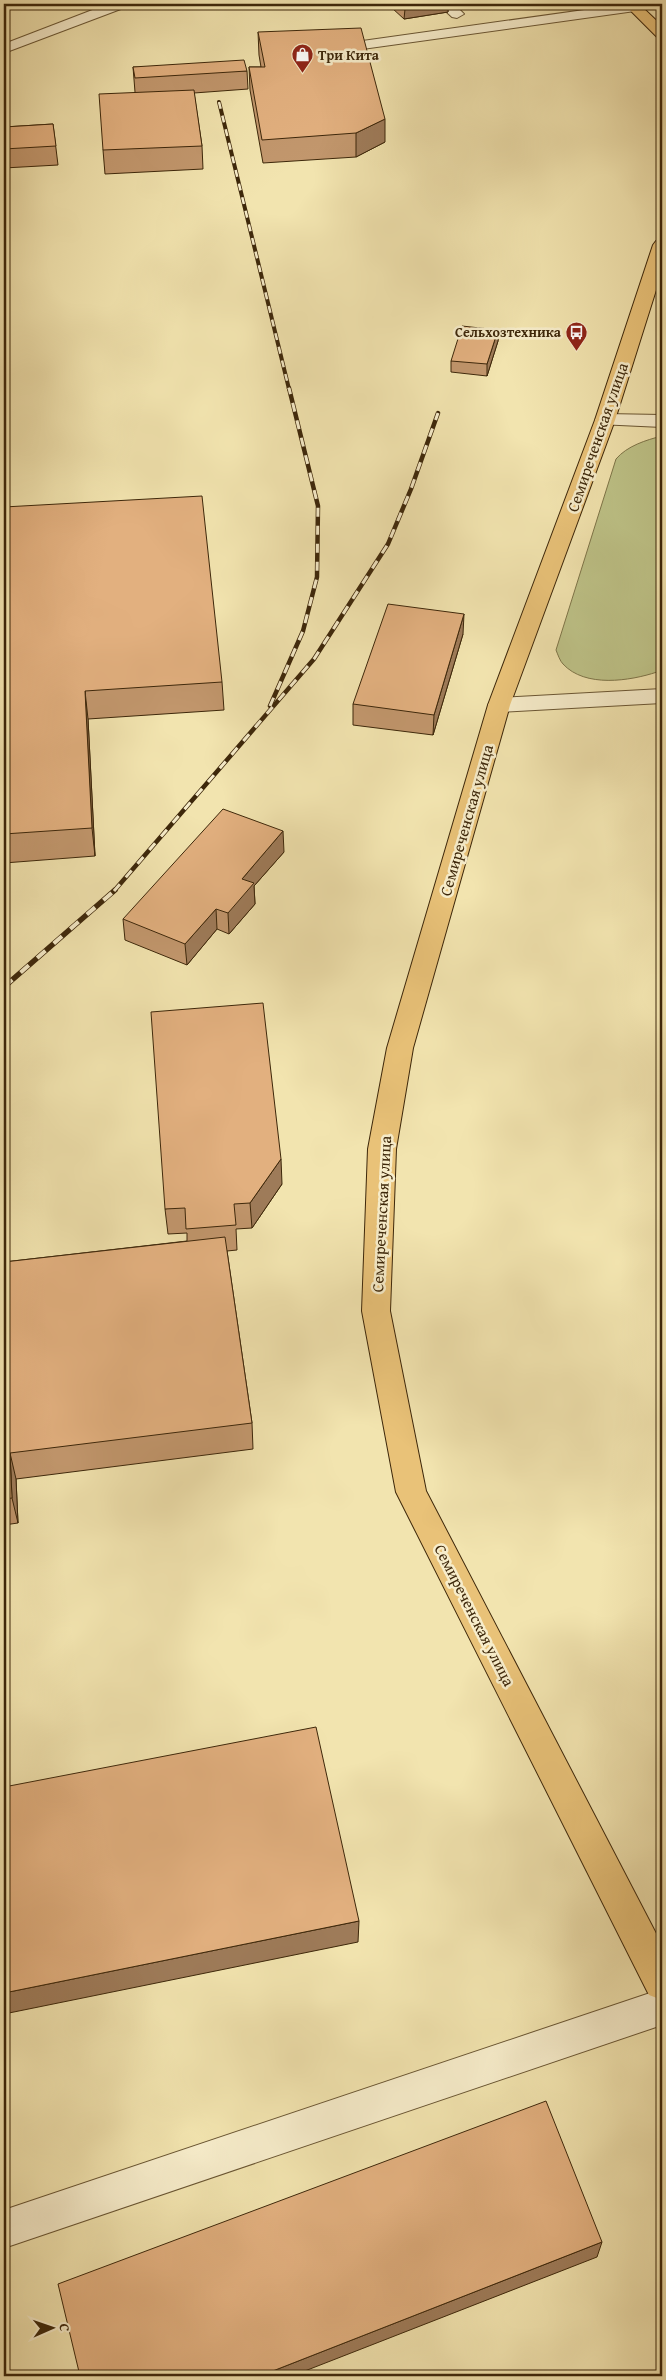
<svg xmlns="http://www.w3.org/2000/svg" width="666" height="2380" viewBox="0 0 666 2380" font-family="'Gentium Book Plus',serif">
<rect width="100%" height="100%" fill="#f2e4af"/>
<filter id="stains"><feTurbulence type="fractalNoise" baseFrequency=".004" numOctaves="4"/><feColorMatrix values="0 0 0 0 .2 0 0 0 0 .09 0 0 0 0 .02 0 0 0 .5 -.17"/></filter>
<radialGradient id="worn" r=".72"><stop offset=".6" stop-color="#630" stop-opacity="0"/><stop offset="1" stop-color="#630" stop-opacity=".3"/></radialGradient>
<path fill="#bec388" stroke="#7e7549" d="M662,436v201l-3,3 -2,32c-27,9 -72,16 -94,-8 -3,-3 -5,-9 -7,-14l60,-191c11,-13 30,-19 46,-23z"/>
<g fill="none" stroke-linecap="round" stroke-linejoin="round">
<defs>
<g id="minor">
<polygon points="108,4 128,4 126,7 4,53 4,44"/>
<polygon points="438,4 454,4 464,14 457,18 452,17"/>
<polygon points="627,4 639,4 642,7 635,11 348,51 341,47 348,43"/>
<polygon points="605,414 662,415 662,427 598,424 595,420 598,416"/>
<polygon points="662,689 662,703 499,712 491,710 488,705 491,700 499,698"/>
<polygon points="662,1989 662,2025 4,2248 4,2210"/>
</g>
<g id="major">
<polygon points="624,4 639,4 662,26 662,38 657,37"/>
<polygon points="662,240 662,271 615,420 510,705 413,1048 396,1149 390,1311 426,1491 662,1945 662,2000 649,1995 396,1492 362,1311 368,1149 387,1048 488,705 595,420 653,245 656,241"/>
</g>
</defs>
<use href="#minor" stroke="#6a5633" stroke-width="2"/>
<use href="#major" stroke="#3d270a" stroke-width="2"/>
<use href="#minor" fill="#f7edcb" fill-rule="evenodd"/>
<use href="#major" fill="#e9c278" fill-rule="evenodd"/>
<defs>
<polyline id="rail-far2" points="219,102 289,389"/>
<g id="rail-far1">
<polyline points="270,706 303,631 317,577 318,506 289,388"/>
<polyline points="114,891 314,659 388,544 411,489 438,413"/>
</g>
<polyline id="rail" points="4,987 115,890"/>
</defs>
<use href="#rail-far2" stroke="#3d270a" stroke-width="4"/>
<use href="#rail-far1" stroke="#3d270a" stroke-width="4.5"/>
<use href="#rail" stroke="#3d270a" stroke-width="5.5"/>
<use href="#rail-far2" stroke="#f7edcb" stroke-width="2.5" stroke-dasharray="7" stroke-linecap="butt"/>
<use href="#rail-far1" stroke="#f7edcb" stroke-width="3" stroke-dasharray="9" stroke-linecap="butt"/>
<use href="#rail" stroke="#f7edcb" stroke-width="4" stroke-dasharray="11" stroke-linecap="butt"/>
</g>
<g fill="#c2976d" stroke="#3d270a">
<polygon points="392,4 448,4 448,12 404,19 392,8"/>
<polygon points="258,32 385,142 356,157 263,163 250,90 249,67 261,67 259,55"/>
<polygon points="133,67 247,71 248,89 194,93 202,146 203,169 105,174 103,150 135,92"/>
<polygon points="53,124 58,165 4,168 4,127"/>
<polygon points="498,330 498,341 487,376 451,372 451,361"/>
<polygon points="4,507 222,682 224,710 88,719 95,856 4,863"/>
<polygon points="463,634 433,735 353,725 353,704"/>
<polygon points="284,852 254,886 255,904 229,934 217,929 187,965 125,940 123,919"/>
<polygon points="282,1184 252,1228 236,1229 237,1250 227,1251 252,1423 253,1449 16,1479 18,1523 4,1525 4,1262 187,1241 187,1233 168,1234 165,1209"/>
</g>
<g fill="#9e7b59" stroke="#3d270a">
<polygon points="436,4 448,4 448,12 404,19 405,9"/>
<polygon points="8,24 9,34 4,35 4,25"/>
<polygon points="385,119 385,142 356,157 356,133"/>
<polygon points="498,330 498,341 487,376 487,364"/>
<polygon points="464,614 463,634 433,735 434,715"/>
<polygon points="85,691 88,719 95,856 92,828"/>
<polygon points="283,831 284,852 254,886 255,904 229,934 228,913 242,879"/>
<polygon points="216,909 217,929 187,965 185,944"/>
<polygon points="281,1159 282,1184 252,1228 250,1203"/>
<polygon points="10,1453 16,1479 18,1523 12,1498"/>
<polygon points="359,1921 358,1942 4,2014 4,1993"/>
<polygon points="602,2242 597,2257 292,2376 260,2376"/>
</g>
<g fill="#e2b07f" stroke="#3d270a">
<polygon points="398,4 436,4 405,9"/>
<polygon points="361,28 385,119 356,133 262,140 249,67 265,67 258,32"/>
<polygon points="244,60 247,71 135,78 133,67"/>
<polygon points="194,90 202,146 103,150 99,94"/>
<polygon points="53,124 56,146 4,149 4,127"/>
<polygon points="462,326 498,330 487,364 451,361"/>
<polygon points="202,496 222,682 85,691 92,828 4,834 4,507"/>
<polygon points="388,604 464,614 434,715 353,704"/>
<polygon points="223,809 283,831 242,879 254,883 228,913 216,909 185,944 123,919"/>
<polygon points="263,1003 281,1159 250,1203 234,1204 236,1225 186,1229 185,1208 165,1209 151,1012"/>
<polygon points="225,1237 252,1423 10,1453 12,1498 4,1499 4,1262"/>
<polygon points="316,1727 359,1921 4,1993 4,1787"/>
<polygon points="546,2101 602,2242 260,2376 80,2376 58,2284"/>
</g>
<defs>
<symbol id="shop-pin" viewBox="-11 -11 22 30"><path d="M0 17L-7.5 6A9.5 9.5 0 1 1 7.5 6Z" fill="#8f2418" stroke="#f7edcb"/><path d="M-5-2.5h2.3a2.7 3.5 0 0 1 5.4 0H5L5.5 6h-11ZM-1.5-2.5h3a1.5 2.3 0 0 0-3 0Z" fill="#fff"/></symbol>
<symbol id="bus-pin" viewBox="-11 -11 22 30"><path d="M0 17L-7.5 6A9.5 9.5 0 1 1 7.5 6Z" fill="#8f2418" stroke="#f7edcb"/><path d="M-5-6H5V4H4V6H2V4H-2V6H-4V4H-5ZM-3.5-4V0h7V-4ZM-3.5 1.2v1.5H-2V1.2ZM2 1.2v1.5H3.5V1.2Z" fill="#fff"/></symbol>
</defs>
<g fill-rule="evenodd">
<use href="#shop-pin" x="290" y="42" width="25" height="34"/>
<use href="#bus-pin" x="564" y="320" width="25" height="34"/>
</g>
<g text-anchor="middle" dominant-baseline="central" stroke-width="5" stroke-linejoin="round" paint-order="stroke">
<g font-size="14" font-weight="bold" fill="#3d270a" stroke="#f7edcb" text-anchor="start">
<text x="318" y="55">Три Кита</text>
<text x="561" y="332" text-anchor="end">Сельхозтехника</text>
</g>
<g font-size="16" fill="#3d270a" stroke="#f7edcb">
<text transform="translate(597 437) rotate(-71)">Семиреченская улица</text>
<text transform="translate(466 820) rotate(-74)">Семиреченская улица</text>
<text transform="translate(381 1214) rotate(-87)">Семиреченская улица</text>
<text transform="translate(475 1615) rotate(63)">Семиреченская улица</text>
</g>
</g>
<rect width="666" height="2380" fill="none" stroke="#f2e4af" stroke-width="20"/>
<rect x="5" y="5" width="656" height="2370" fill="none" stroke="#3d270a" stroke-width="2.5"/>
<rect x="10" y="10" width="646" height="2360" fill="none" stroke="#3d270a"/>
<g transform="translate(52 2328) rotate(88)" stroke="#f7edcb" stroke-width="4" paint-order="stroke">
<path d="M0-4L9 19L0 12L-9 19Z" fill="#3d270a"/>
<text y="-8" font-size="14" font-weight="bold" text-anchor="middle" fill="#3d270a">С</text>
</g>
<rect width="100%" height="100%" filter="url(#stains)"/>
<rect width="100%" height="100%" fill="url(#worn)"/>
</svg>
